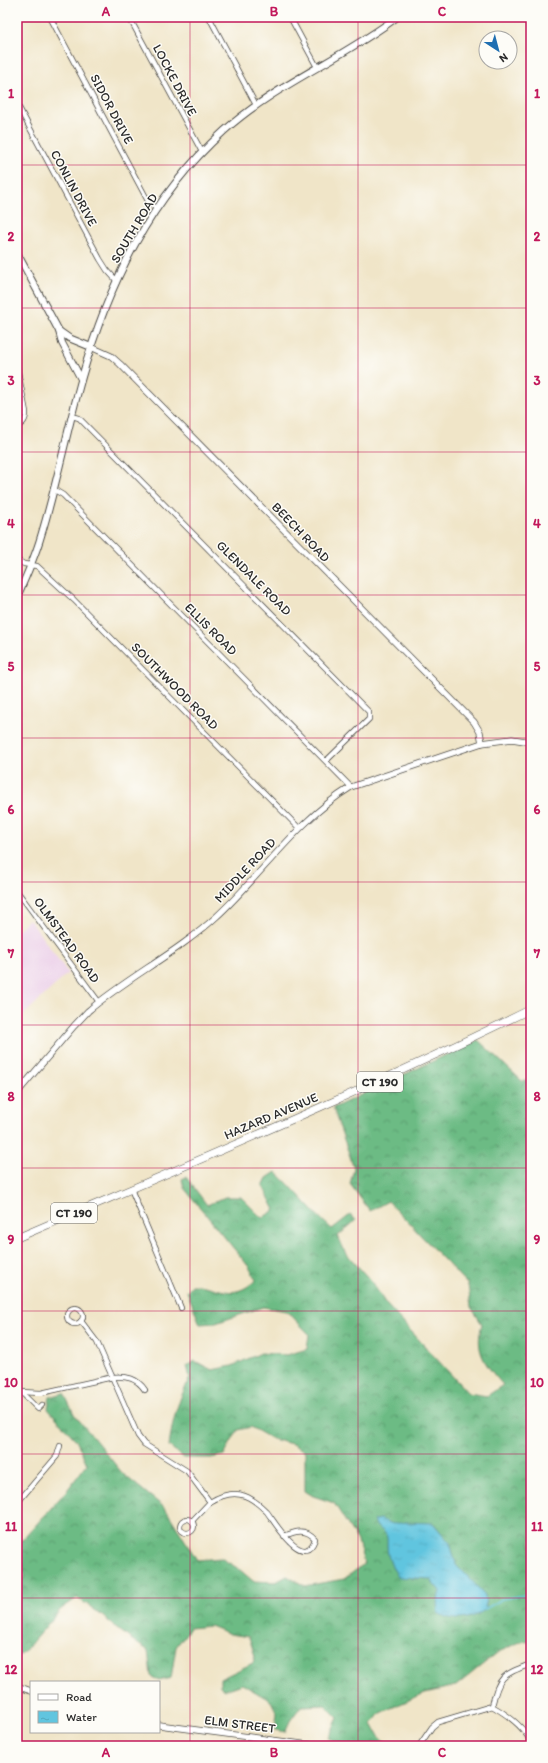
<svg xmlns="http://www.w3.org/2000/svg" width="548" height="1763" viewBox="0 0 548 1763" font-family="Itim,sans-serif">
<defs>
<pattern id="forest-crowns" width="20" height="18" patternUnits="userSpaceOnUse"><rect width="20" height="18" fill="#6cbb84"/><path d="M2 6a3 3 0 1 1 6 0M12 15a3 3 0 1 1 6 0" fill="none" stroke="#59986c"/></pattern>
<pattern id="water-ripples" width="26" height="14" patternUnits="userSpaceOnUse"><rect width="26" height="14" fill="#61c5df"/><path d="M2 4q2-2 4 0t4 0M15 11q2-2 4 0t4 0" fill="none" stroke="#54a9c0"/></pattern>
</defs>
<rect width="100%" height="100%" fill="#fdfcf7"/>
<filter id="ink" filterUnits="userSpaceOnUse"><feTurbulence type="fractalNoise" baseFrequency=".025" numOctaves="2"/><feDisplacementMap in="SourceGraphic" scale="8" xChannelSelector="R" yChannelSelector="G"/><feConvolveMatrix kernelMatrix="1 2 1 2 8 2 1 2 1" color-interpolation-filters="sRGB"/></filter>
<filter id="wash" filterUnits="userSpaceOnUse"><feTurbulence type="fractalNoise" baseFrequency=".012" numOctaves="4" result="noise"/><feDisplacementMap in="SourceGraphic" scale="16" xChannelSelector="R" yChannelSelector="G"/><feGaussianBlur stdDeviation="0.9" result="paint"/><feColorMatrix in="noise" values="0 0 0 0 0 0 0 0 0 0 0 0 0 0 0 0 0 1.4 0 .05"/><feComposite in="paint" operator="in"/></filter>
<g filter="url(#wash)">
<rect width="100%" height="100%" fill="#f0e5c8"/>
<polygon fill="#ecd1ea" points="29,919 68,973 17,1021 17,931"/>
<path fill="url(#forest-crowns)" stroke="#4c7358" d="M478,1040l44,41h9v559l-14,3 -20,10 -41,33 -31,7 -45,20 -8,11 8,14 12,8h-42l-22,-8 10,-20 -13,-13 -24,1 -11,15 -5,11 -10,-2 2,-17 -6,-12 -29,-17 -17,6 -5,-4v-7l33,-16 2,-7 -6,-19 -19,-3 -20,-8 -20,2 -14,19 -5,31 -12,3 -8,-5 -3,-26c-26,-14 -45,-37 -71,-52l-17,12 -39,45 -4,-2v-72l7,-3 -2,-21 -4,-12 50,-56 19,-25 -11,-24 -28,-31 2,-12 14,-4 10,21 49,60 42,34 32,52 24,-2 18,11 14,12 23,1 11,-6 18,10 39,-7 20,-15 -6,-23 -24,-38 -21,-7 -8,-5v-40l-13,-7 -20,-5 -21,-12 -13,3 -14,25 -13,3h-27l-15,-12c4,-28 8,-43 21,-68l-3,-12 8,-5 17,9 20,-4 29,-13 26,2 20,-6 2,-15 -22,-23 -24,-4 -47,16 -16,1 -13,-33 5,-6c29,0 38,18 64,-5l-7,-13 -65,-79 -2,-9 4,-2 21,28 18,-8h16l21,21 13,-8 -12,-24 4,-8 9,-6c20,18 36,40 56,57l18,-14 6,5 -18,16 7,16 26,29 15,23 82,89 19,3 16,-11c-18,-21 -29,-33 -21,-61l-11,-17 -3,-22 -80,-84 -18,10 -20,-27 4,-16 -21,-60z"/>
<path fill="url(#water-ripples)" stroke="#467885" d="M380,1519l13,5 13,-2 27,1 17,20 6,21 29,31 1,14c-14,11 -33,14 -48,4l-1,-10 3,-12 -10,-12 -32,-2c-4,-7 -9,-16 -10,-23 -3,-14 4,-19 -11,-27l-3,-6z"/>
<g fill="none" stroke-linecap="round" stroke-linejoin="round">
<polyline stroke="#61c5df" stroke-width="1.5" points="485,1609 502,1599 531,1594"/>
</g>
</g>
<g filter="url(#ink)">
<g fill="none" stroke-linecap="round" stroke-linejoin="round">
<defs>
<g id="minor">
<polyline points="50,17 148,201 157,209"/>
<polyline points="129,17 202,152"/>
<polyline points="209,17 256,105"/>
<polyline points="290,17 317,67"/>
<polyline points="17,104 100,259 107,270 116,280"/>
<path d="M17,367l9,45c0,8 -2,11 -9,14"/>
<polyline points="72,416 79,418 369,712 369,719 326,761"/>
<polyline points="53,489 63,495 351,787"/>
<polyline points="17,560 24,564 37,566 74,600 299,828"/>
<polyline points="17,891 99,1002"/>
<polyline points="131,1189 181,1308"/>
<circle cx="75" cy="1316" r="8"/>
<path d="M81,1321l16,21 41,94 6,8 43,27 23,31c10,-6 22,-11 35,-6 8,3 16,10 22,16 7,9 37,60 48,27 -9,-11 -19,-8 -31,-3"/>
<polyline points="17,1388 38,1409 42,1405"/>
<path d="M21,1392l20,1 72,-16c14,-1 24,1 32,13"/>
<polyline points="17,1503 57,1456 60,1446"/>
<circle cx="187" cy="1526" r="7"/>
<polyline points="192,1521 210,1502"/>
<path d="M492,1706c7,-30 10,-31 39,-42"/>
<path d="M419,1746l13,-19 6,-5 54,-16c14,8 34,21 39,38"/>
</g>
<g id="tertiary">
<polyline points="91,347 111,356 120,364 474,722 480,732 482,743"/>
<path d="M17,1093l57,-67 14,-15c40,-34 89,-58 128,-94 46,-42 80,-96 135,-130l131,-44 30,-4 19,3"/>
<polyline points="17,1686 31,1691"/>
<polyline points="159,1725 317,1746"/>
</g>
<g id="secondary">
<polyline points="17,253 59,331 69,338 91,347"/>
<polyline points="59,331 62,343 81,379"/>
<path d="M17,597c9,-20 18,-40 24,-61 16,-52 26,-106 41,-159 27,-95 68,-179 142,-246 52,-47 118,-72 173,-114"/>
</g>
<path id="primary" d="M17,1238c172,-74 346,-146 514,-229"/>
</defs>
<use href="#minor" stroke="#494743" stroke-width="6"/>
<use href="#tertiary" stroke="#494743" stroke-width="7"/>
<use href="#secondary" stroke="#494743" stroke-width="8"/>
<use href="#primary" stroke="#494743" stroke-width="8"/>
<use href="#minor" stroke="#fff" stroke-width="4.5"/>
<use href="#tertiary" stroke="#fff" stroke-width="5.5"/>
<use href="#secondary" stroke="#fff" stroke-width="6"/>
<use href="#primary" stroke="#fff" stroke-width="7"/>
</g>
</g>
<path fill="none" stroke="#c2185b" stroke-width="1" stroke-opacity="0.55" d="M190,17v1729M358,17v1729M17,165h514M17,308h514M17,452h514M17,595h514M17,738h514M17,882h514M17,1025h514M17,1168h514M17,1311h514M17,1454h514M17,1598h514"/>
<g text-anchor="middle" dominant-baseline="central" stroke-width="3" stroke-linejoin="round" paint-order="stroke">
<g fill="#fdfcf7" stroke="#6a6a68" stroke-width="1">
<rect x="357" y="1072" width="46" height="20" rx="3"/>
<rect x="51" y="1203" width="46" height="20" rx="3"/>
</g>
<g font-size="12" font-weight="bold" fill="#2b2b2b">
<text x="380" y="1082">CT 190</text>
<text x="74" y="1213">CT 190</text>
</g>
<g font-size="13" fill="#2b2b2b" stroke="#fdfcf7">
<text transform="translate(175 80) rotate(62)">LOCKE DRIVE</text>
<text transform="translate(112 109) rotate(62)">SIDOR DRIVE</text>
<text transform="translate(74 188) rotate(62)">CONLIN DRIVE</text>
<text transform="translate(134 228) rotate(-59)">SOUTH ROAD</text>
<text transform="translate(301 532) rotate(46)">BEECH ROAD</text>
<text transform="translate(254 578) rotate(45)">GLENDALE ROAD</text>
<text transform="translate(211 629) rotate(45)">ELLIS ROAD</text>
<text transform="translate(175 686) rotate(45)">SOUTHWOOD ROAD</text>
<text transform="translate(245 870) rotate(-47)">MIDDLE ROAD</text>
<text transform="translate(67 940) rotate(54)">OLMSTEAD ROAD</text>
<text transform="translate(271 1116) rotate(-23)">HAZARD AVENUE</text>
<text transform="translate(240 1724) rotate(7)">ELM STREET</text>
</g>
</g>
<rect width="548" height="1763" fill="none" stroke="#fdfcf7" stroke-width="44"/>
<rect x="30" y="1681" width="130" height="52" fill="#fdfcf7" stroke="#a9a8a5"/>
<rect x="38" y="1694" width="20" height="6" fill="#ffffff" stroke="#a9a8a5"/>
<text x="66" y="1701" font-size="12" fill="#2b2b2b">Road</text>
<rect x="38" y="1711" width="20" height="12" fill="url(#water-ripples)" stroke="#a9a8a5"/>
<text x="66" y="1721" font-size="12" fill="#2b2b2b">Water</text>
<g transform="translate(498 50) rotate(144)"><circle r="19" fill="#fdfcf7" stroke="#a9a8a5"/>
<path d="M0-3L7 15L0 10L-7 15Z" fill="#1f6fb2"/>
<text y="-6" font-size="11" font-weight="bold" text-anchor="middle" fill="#2b2b2b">N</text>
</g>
<rect x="22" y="22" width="504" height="1719" fill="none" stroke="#c2185b" stroke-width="1.5"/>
<g font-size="13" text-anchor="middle" font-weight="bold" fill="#c2185b">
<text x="106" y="16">A</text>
<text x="274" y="16">B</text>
<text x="442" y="16">C</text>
<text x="11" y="98">1</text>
<text x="537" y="98">1</text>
<text x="11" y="241">2</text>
<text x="537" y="241">2</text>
<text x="11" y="385">3</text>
<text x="537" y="385">3</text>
<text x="11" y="528">4</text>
<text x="537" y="528">4</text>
<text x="11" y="671">5</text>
<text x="537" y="671">5</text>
<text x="11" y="814">6</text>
<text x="537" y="814">6</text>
<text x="11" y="958">7</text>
<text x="537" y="958">7</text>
<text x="11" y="1101">8</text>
<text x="537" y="1101">8</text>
<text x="11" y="1244">9</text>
<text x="537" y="1244">9</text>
<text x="11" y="1387">10</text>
<text x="537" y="1387">10</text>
<text x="11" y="1531">11</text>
<text x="537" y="1531">11</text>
<text x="11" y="1674">12</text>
<text x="537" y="1674">12</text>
<text x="106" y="1757">A</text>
<text x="274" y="1757">B</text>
<text x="442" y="1757">C</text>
</g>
</svg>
